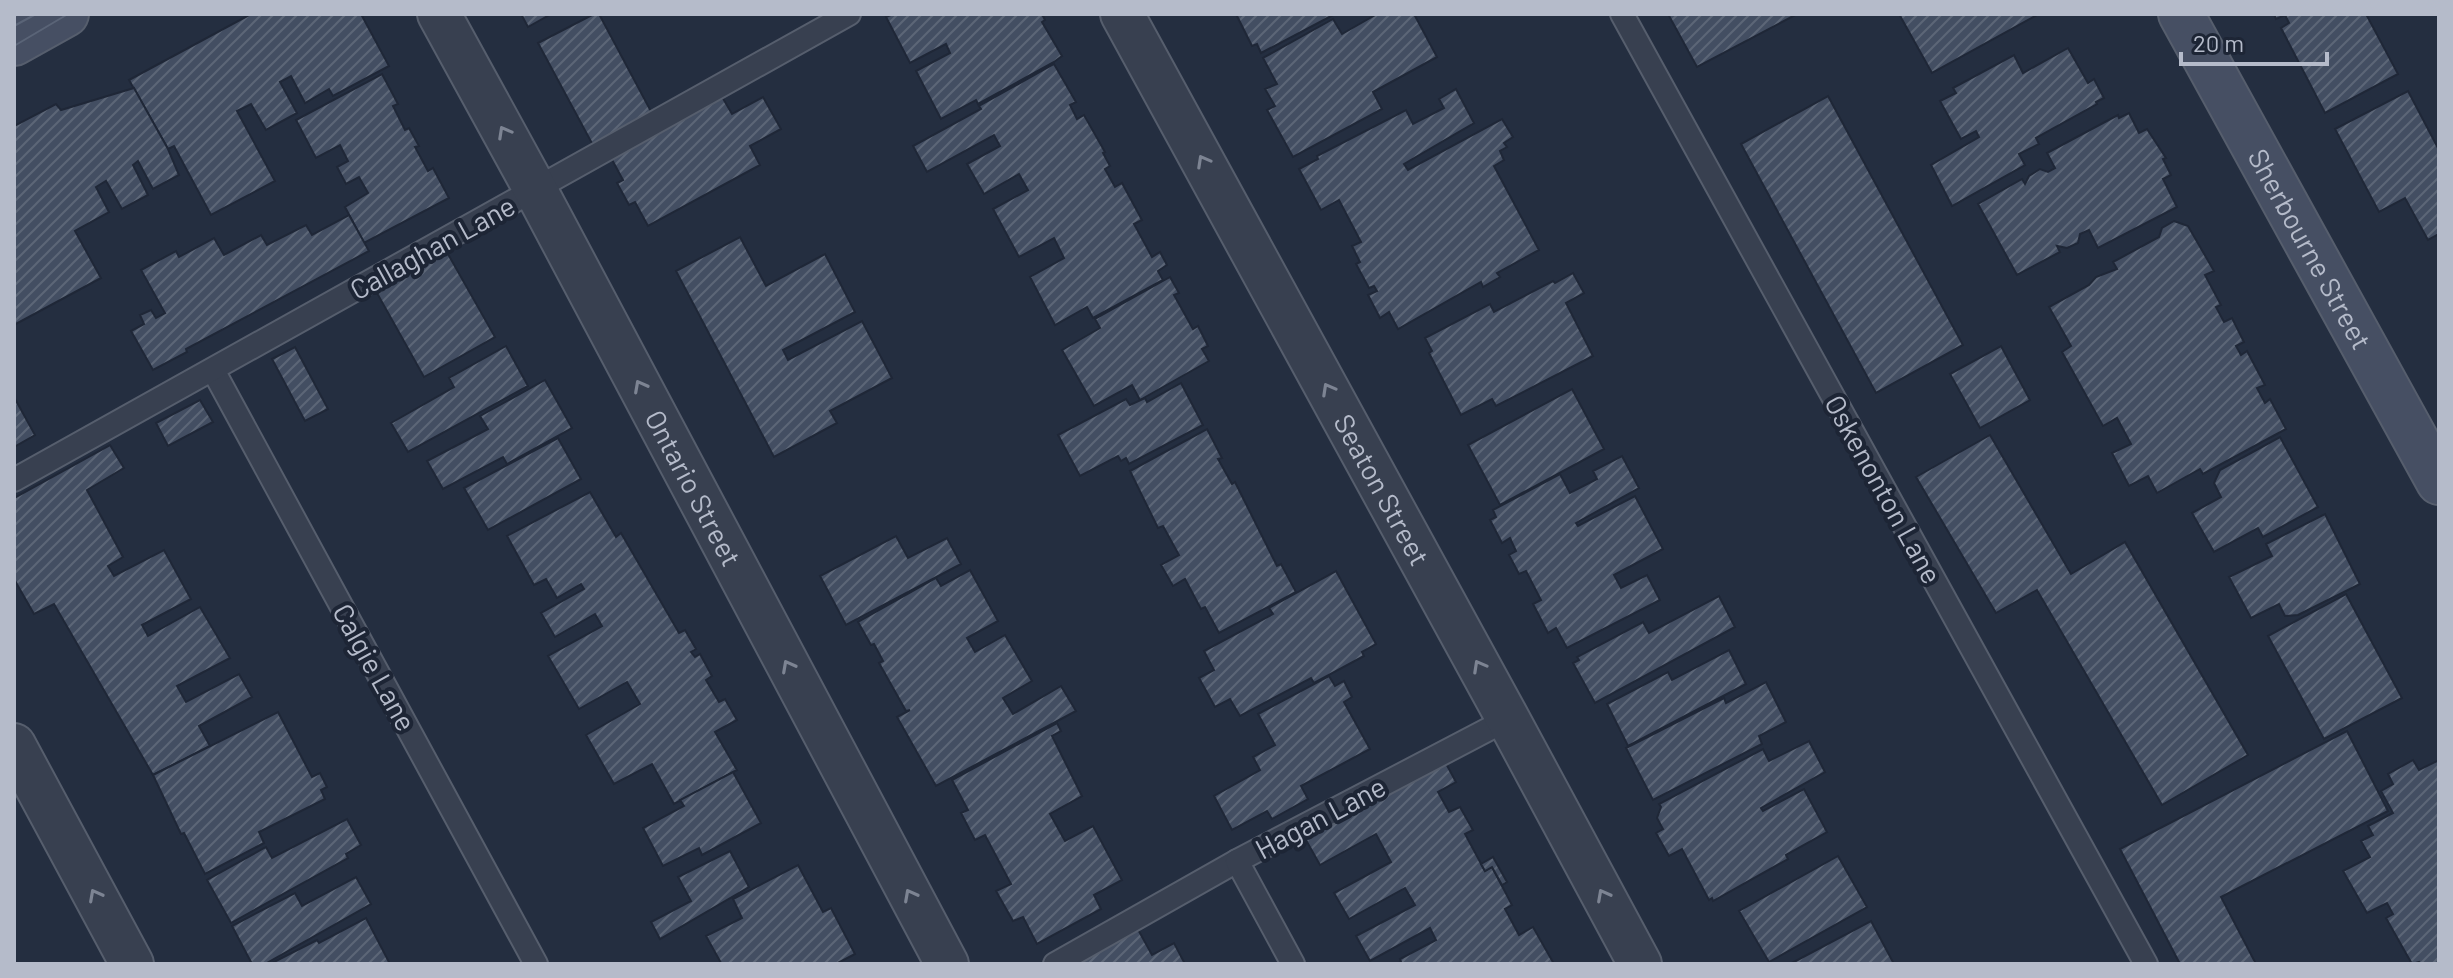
<svg xmlns="http://www.w3.org/2000/svg" width="2453" height="978" viewBox="0 0 2453 978" font-family="Barlow,sans-serif">
<defs>
<pattern id="building-hatch" width="6" height="6" patternUnits="userSpaceOnUse" patternTransform="scale(2)"><rect width="6" height="6" fill="#434e62"/><path d="M-1 1l2-2M0 6l6-6M5 7l2-2" fill="none" stroke="#5c6677"/></pattern>
</defs>
<rect width="100%" height="100%" fill="#242e40"/>
<g fill="url(#building-hatch)" stroke="#1f2737" stroke-width="2">
<polygon points="251,14 361,14 389,66 333,96 329,89 305,103 291,76 280,82 297,113 266,130 251,104 237,111 275,181 211,215 174,146 168,149 129,80"/>
<polygon points="521,14 551,14 528,27"/>
<polygon points="594,14 599,14 654,117 595,149 538,43"/>
<polygon points="893,14 1042,14 1045,20 1042,22 1062,56 1054,62 978,104 976,100 941,119 916,71 950,53 946,44 910,63 886,17"/>
<polygon points="1236,14 1335,14 1261,53 1257,44 1252,46"/>
<polygon points="1377,14 1414,14 1437,57 1373,92 1382,109 1293,157 1267,110 1275,106 1265,89 1277,84 1263,58 1333,19 1342,34"/>
<polygon points="1668,14 1797,14 1697,67"/>
<polygon points="1899,14 2037,14 2037,15 1932,73"/>
<polygon points="2274,14 2366,14 2398,74 2325,113 2281,28 2289,23 2285,15 2276,19"/>
<polygon points="2068,48 2088,83 2094,79 2104,98 2096,102 2097,104 2036,138 2039,144 2019,154 2025,165 1952,206 1931,165 1979,137 1976,131 1961,139 1940,101 1956,93 1953,88 2014,55 2023,73"/>
<polygon points="1054,64 1076,102 1070,105 1077,119 1084,115 1105,152 1103,153 1110,166 1105,169 1115,187 1122,183 1142,220 1134,224 1152,257 1160,252 1167,265 1158,271 1163,280 1093,318 1087,307 1055,325 1030,277 1064,258 1054,238 1019,257 993,209 1028,190 1019,174 984,194 967,164 1000,146 994,135 927,172 913,146 981,109 979,106"/>
<polygon points="382,74 398,104 393,106 405,130 409,128 419,146 415,147 428,171 433,168 449,198 364,243 345,207 368,193 359,177 346,184 337,167 348,161 340,145 316,158 296,120"/>
<polygon points="134,88 168,149 179,175 153,189 138,161 133,165 148,195 122,209 106,181 96,187 109,212 75,231 101,278 14,325 14,126 56,104 61,110"/>
<polygon points="1456,89 1474,123 1404,164 1408,170 1502,119 1513,137 1504,143 1507,147 1500,151 1504,160 1494,166 1539,250 1497,273 1500,277 1483,287 1481,282 1398,329 1389,312 1380,318 1368,295 1377,291 1374,286 1369,288 1356,264 1360,262 1352,246 1361,242 1339,200 1321,210 1299,169 1318,159 1317,156 1406,110 1413,124 1444,108 1439,99"/>
<polygon points="2408,91 2439,150 2439,234 2428,240 2405,198 2379,212 2335,129"/>
<polygon points="721,95 732,114 763,97 781,129 750,146 760,165 648,226 635,202 629,205 617,183 623,180 610,156"/>
<polygon points="1828,96 1963,345 1876,393 1741,144"/>
<polygon points="2129,113 2139,133 2147,129 2166,158 2163,159 2171,175 2163,179 2177,207 2098,248 2089,230 2080,234 2078,243 2067,248 2057,246 2060,252 2017,275 1978,204 2022,179 2025,184 2029,176 2040,169 2048,172 2055,168 2047,153 2118,115 2119,118"/>
<polygon points="349,215 369,251 186,349 187,352 153,370 131,331 144,324 140,315 151,310 156,318 165,313 141,270 176,251 179,257 214,238 224,255 261,235 267,245 306,225 312,235"/>
<polygon points="2174,221 2188,226 2214,271 2205,275 2221,305 2216,307 2224,322 2232,318 2244,342 2236,346 2241,355 2247,351 2265,385 2257,388 2265,403 2270,399 2286,429 2203,474 2200,469 2157,493 2148,476 2129,486 2112,453 2131,444 2117,418 2103,426 2062,352 2071,346 2049,307 2089,285 2096,277 2117,269 2113,262 2159,237 2162,228"/>
<polygon points="740,237 766,286 825,254 855,312 783,350 788,360 862,321 892,378 830,411 837,423 774,457 676,271"/>
<polygon points="444,247 495,337 424,377 373,286"/>
<polygon points="1573,273 1584,293 1566,303 1593,356 1496,406 1492,399 1461,415 1429,353 1432,351 1425,338 1490,304 1494,312 1553,281 1555,283"/>
<polygon points="1170,277 1179,293 1174,295 1193,329 1198,326 1208,346 1202,349 1209,361 1140,400 1132,385 1094,406 1062,350 1100,328 1095,319"/>
<polygon points="506,346 528,386 408,452 391,423 454,387 449,378"/>
<polygon points="2001,346 2030,400 1980,428 1950,374"/>
<polygon points="295,347 328,409 305,421 272,359"/>
<polygon points="545,380 572,428 507,464 503,457 443,489 427,461 488,429 480,416"/>
<polygon points="1181,383 1203,425 1129,464 1126,458 1121,461 1118,456 1080,476 1058,435 1126,399 1130,405 1145,398 1147,402"/>
<polygon points="1572,389 1604,449 1500,505 1468,445"/>
<polygon points="14,397 35,435 14,447"/>
<polygon points="200,400 213,422 168,446 156,423"/>
<polygon points="1207,429 1222,458 1218,459 1232,484 1235,482 1277,566 1281,564 1296,592 1219,633 1205,607 1201,609 1185,579 1173,586 1161,565 1179,555 1163,526 1158,528 1130,471"/>
<polygon points="1990,435 2071,574 2125,542 2248,755 2162,805 2037,590 1996,613 1916,477"/>
<polygon points="2280,437 2318,507 2263,537 2258,528 2214,552 2192,513 2221,497 2214,483 2220,470"/>
<polygon points="558,438 581,479 488,530 464,488"/>
<polygon points="110,445 124,468 87,490 123,557 108,566 114,576 164,550 191,599 142,625 148,636 200,607 230,658 177,686 186,702 239,674 252,697 199,726 210,746 153,775 54,604 34,614 14,579 14,498"/>
<polygon points="1622,456 1639,488 1576,523 1578,526 1635,496 1663,549 1614,575 1621,588 1647,575 1660,600 1567,648 1556,628 1548,633 1533,604 1541,600 1526,571 1519,574 1509,555 1516,551 1510,538 1502,543 1490,520 1496,517 1493,510 1560,474 1570,493 1597,479 1593,471"/>
<polygon points="590,492 616,537 621,533 679,633 685,630 696,649 691,652 695,657 700,654 712,676 706,680 719,702 725,699 737,720 715,732 737,770 674,804 652,764 614,784 586,735 640,704 627,682 579,709 548,656 602,626 595,614 555,637 541,613 584,589 581,584 557,598 546,579 534,585 507,536"/>
<polygon points="2325,514 2360,584 2298,615 2285,616 2279,604 2251,618 2229,577 2272,556 2266,544"/>
<polygon points="896,536 908,558 947,538 961,564 846,625 820,576"/>
<polygon points="970,570 998,621 967,638 975,652 1005,635 1032,681 1003,698 1013,714 1061,686 1076,711 936,786 897,717 910,710 906,711 879,663 883,661 882,659 874,644 871,645 858,622 936,578 941,586"/>
<polygon points="1336,571 1376,644 1362,652 1364,656 1314,683 1311,678 1240,716 1230,699 1215,707 1199,678 1214,670 1204,651 1273,614 1269,608"/>
<polygon points="2346,594 2402,698 2324,739 2268,636"/>
<polygon points="1719,596 1735,627 1595,703 1573,663 1579,660 1577,657 1643,622 1649,633"/>
<polygon points="1729,650 1746,684 1628,746 1607,704 1668,672 1672,680"/>
<polygon points="1329,676 1335,686 1344,681 1352,697 1344,702 1370,749 1301,786 1308,799 1272,819 1267,811 1232,830 1214,796 1260,770 1253,757 1275,745 1258,714"/>
<polygon points="1766,682 1786,722 1759,736 1762,744 1653,800 1626,748 1724,698 1726,703"/>
<polygon points="278,712 312,777 320,773 327,787 321,790 325,799 259,832 264,843 205,874 184,833 181,834 153,775"/>
<polygon points="1057,723 1061,731 1052,736 1082,796 1050,814 1065,841 1093,826 1122,880 1094,895 1101,909 1037,944 1023,917 1013,921 996,891 1011,884 985,835 975,840 961,813 968,810 952,780"/>
<polygon points="2347,731 2388,811 2221,897 2256,964 2180,964 2120,849"/>
<polygon points="1809,741 1825,772 1761,808 1763,811 1804,789 1827,832 1786,855 1788,859 1713,901 1712,898 1709,900 1682,849 1669,856 1656,833 1663,829 1657,818 1661,807 1659,804 1763,749 1769,761"/>
<polygon points="1443,758 1456,782 1438,792 1449,812 1460,807 1473,830 1465,834 1485,871 1492,867 1512,905 1505,909 1519,935 1533,927 1554,964 1397,964 1401,962 1400,959 1436,940 1430,928 1370,961 1356,936 1415,905 1405,888 1349,919 1334,893 1391,862 1376,834 1320,865 1302,833"/>
<polygon points="2413,760 2419,770 2439,760 2439,964 2420,964 2419,962 2412,964 2386,918 2393,914 2387,903 2367,913 2343,871 2370,857 2361,841 2373,835 2368,826 2393,813 2381,791 2393,784 2388,774"/>
<polygon points="733,772 761,823 702,855 699,848 663,866 643,828 684,806 680,800"/>
<polygon points="347,819 361,845 346,854 348,858 231,923 207,880 266,847 272,858"/>
<polygon points="730,851 749,887 660,939 651,922 691,901 678,877"/>
<polygon points="1838,856 1867,907 1769,962 1739,911"/>
<polygon points="1493,857 1507,882 1502,885 1492,867 1485,871 1481,864"/>
<polygon points="798,865 823,912 831,908 855,954 836,964 721,963 706,936 742,918 733,899"/>
<polygon points="356,877 371,904 265,964 252,964 232,926 295,893 302,906"/>
<polygon points="366,918 390,964 270,964 317,940 319,943"/>
<polygon points="1871,921 1894,964 1790,964"/>
<polygon points="1135,924 1152,955 1174,943 1185,964 1059,964"/>
</g>
<g fill="none" stroke-linecap="round" stroke-linejoin="round">
<defs>
<g id="lane">
<polyline points="1622,14 2146,964"/>
<polyline points="213,370 536,964"/>
<polyline points="14,480 849,14"/>
<polyline points="1055,964 1237,861"/>
<polyline points="1293,964 1237,861 1508,719"/>
</g>
<g id="street">
<path id="s1" d="M439,14l96,175 412,775"/>
<path id="s2" d="M1122,14l386,705 132,245"/>
<polyline points="14,745 132,964"/>
</g>
<g id="secondary">
<path id="s3" d="M2181,14l258,468"/>
<polyline points="14,43 66,14"/>
</g>
</defs>
<use href="#lane" stroke="#565e6d" stroke-width="26"/>
<use href="#street" stroke="#565e6d" stroke-width="46"/>
<use href="#secondary" stroke="#565e6d" stroke-width="48"/>
<use href="#lane" stroke="#384050" stroke-width="22"/>
<use href="#street" stroke="#384050" stroke-width="42"/>
<use href="#secondary" stroke="#464f63" stroke-width="44"/>
<g stroke="#5a6477" stroke-width="2">
<polyline points="14,26 36,14"/>
<polyline points="14,46 68,14"/>
</g>
</g>
<defs><path id="oneway-chevron" d="M-2-3.5L2.5 0L-2 3.5" fill="none" stroke-width="1.6" stroke-linecap="round" stroke-linejoin="round" transform="scale(2)"/></defs>
<g stroke="#7d8493">
<use href="#oneway-chevron" transform="translate(504 132) rotate(-119)"/>
<use href="#oneway-chevron" transform="translate(1203 161) rotate(-119)"/>
<use href="#oneway-chevron" transform="translate(640 386) rotate(-118)"/>
<use href="#oneway-chevron" transform="translate(1328 389) rotate(-119)"/>
<use href="#oneway-chevron" transform="translate(788 666) rotate(-118)"/>
<use href="#oneway-chevron" transform="translate(1479 666) rotate(-119)"/>
<use href="#oneway-chevron" transform="translate(95 895) rotate(-118)"/>
<use href="#oneway-chevron" transform="translate(910 895) rotate(-118)"/>
<use href="#oneway-chevron" transform="translate(1603 895) rotate(-118)"/>
</g>
<g text-anchor="middle" dominant-baseline="central" stroke-width="8" stroke-linejoin="round" paint-order="stroke">
<g font-size="28" fill="#b5bbca" stroke="#1d2535">
<text transform="translate(432 247) rotate(-29)">Callaghan Lane</text>
<text stroke="none"><textPath href="#s3" startOffset="268">Sherbourne Street</textPath></text>
<text stroke="none"><textPath href="#s1" startOffset="538">Ontario Street</textPath></text>
<text stroke="none"><textPath href="#s2" startOffset="542">Seaton Street</textPath></text>
<text transform="translate(1884 489) rotate(61)">Oskenonton Lane</text>
<text transform="translate(375 667) rotate(61)">Calgie Lane</text>
<text transform="translate(1320 817) rotate(-28)">Hagan Lane</text>
</g>
</g>
<rect width="2453" height="978" fill="none" stroke="#b5bbca" stroke-width="32"/>
<path d="M2181 52v12h146v-12" fill="none" stroke="#b5bbca" stroke-width="4"/>
<text x="2193" y="52" font-size="24" fill="#b5bbca" stroke="#1d2535" stroke-width="6" paint-order="stroke">20 m</text>
</svg>
